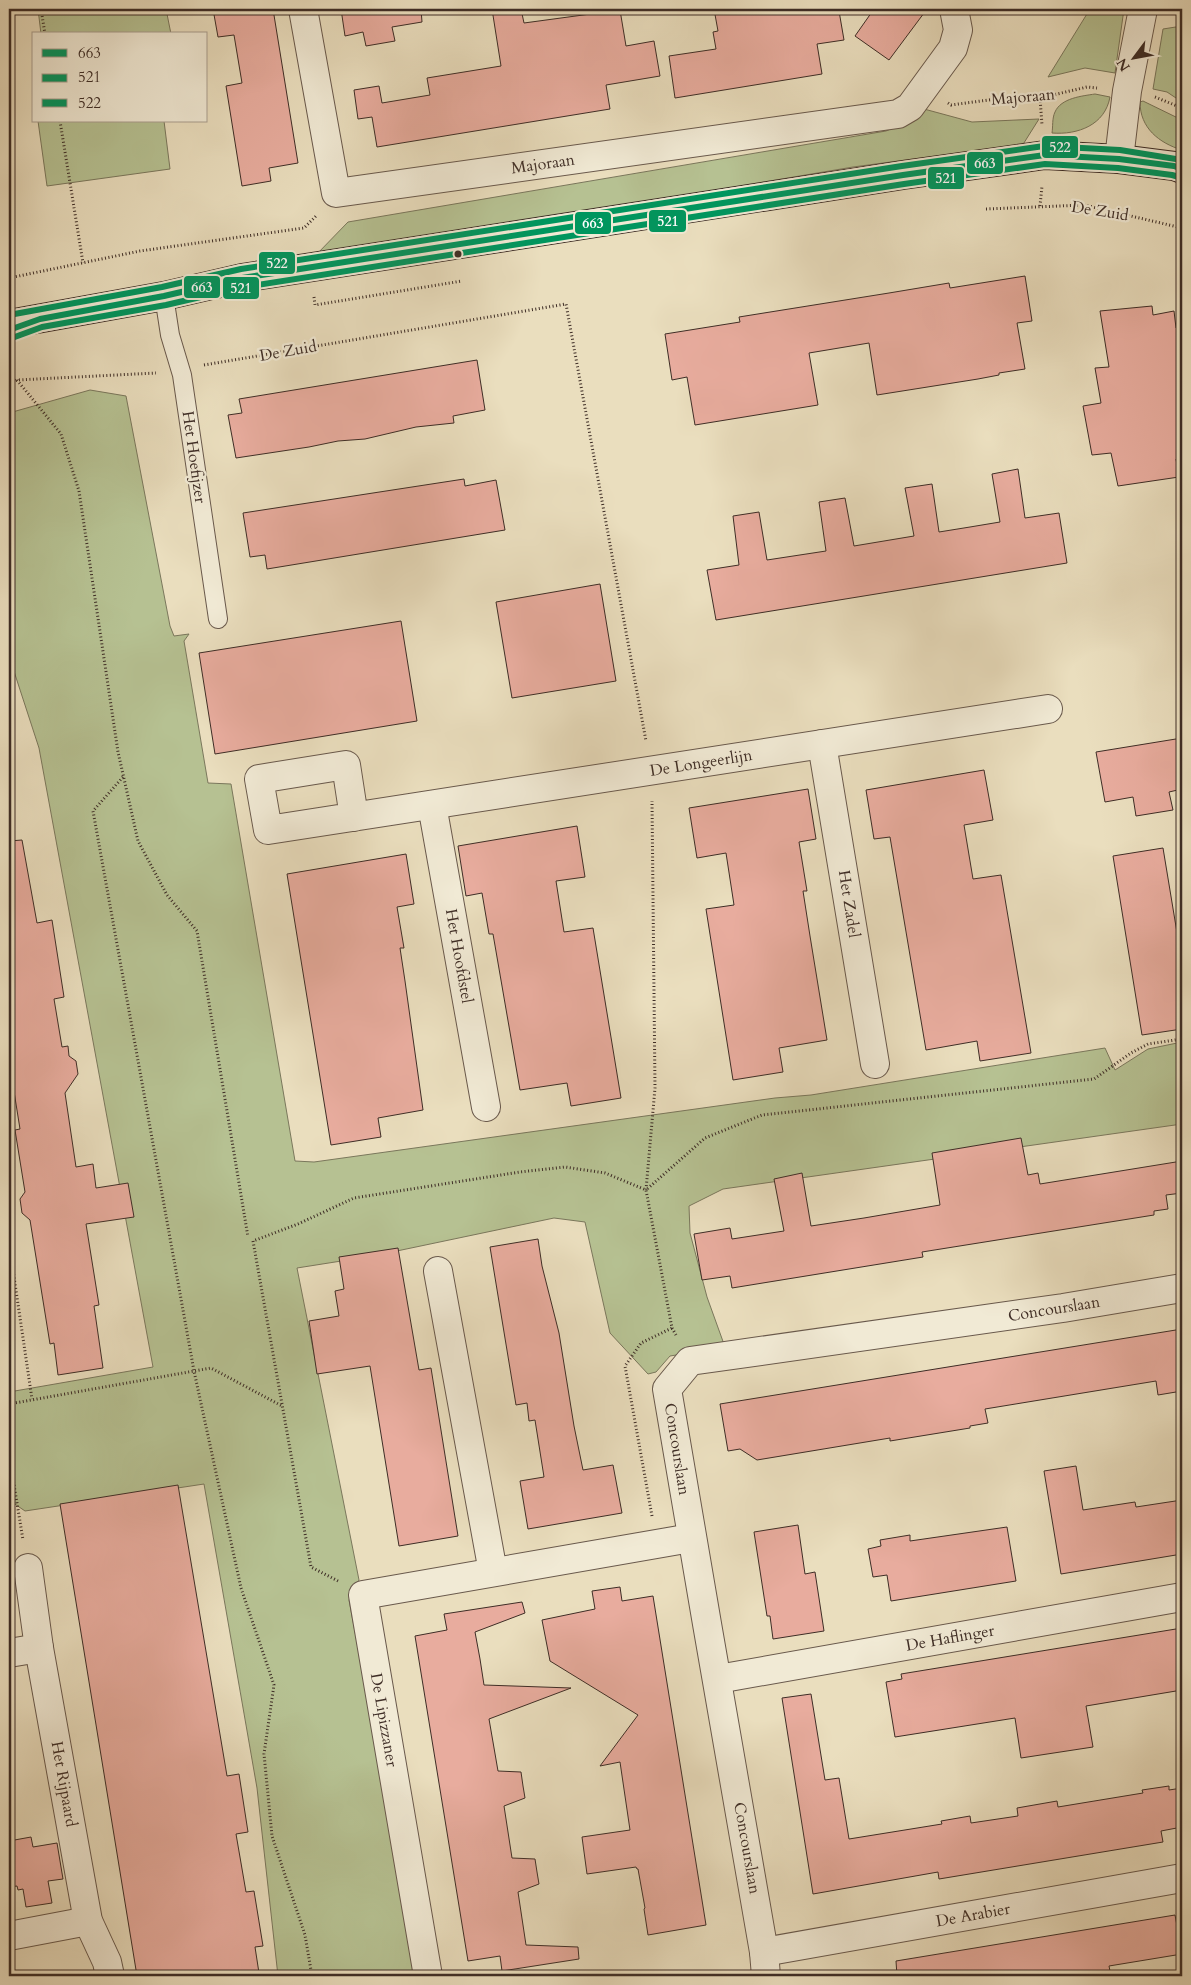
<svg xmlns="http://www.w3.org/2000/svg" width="1191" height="1985" viewBox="0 0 1191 1985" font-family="Cardo,serif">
<rect width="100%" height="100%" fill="#eadebe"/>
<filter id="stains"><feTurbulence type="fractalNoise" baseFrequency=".004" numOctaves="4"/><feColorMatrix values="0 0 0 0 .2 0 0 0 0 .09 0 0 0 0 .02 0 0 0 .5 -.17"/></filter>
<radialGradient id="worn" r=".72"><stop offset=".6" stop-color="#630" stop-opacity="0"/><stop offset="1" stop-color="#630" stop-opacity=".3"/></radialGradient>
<g fill="#b6c192" stroke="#7a775c">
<polygon points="38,9 166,9 171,34 41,34"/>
<polygon points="1090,9 1124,9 1115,73 1085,68 1048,77"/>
<polygon points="1182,26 1182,102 1167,92 1153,89 1163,29"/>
<path d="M1095,94l15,3c-5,28 -32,38 -58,36 1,-6 0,-15 3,-21 6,-14 27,-16 40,-18z"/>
<path d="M1143,101l39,19v30c-23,-7 -42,-22 -42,-48z"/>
<polygon points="924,109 972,122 1039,119 1022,146 1011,146 853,167 360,250 316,255 348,222 886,131 918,117"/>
<polygon points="38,121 164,121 170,169 47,186"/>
<polygon points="90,390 126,396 170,626 174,636 189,634 184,641 208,783 231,784 295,1161 314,1162 775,1098 811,1095 1105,1048 1115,1070 1148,1049 1182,1042 1182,1124 723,1189 689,1206 690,1233 707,1297 725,1347 670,1356 656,1372 648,1374 610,1333 585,1222 554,1218 373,1256 297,1268 359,1580 349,1600 420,1976 278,1976 257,1788 204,1484 25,1511 9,1500 9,1392 153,1367 39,748 9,656 9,413"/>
</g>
<g fill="#e8ac9e" stroke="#3e2d26">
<polygon points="213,9 273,9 298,163 269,168 271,181 242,186 226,86 242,83 234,35 218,37"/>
<polygon points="341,9 421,9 422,22 392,27 395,41 366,46 363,32 345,36"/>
<polygon points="492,9 521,9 524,23 620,10 626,46 654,41 660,76 606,85 610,109 377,147 372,117 358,119 354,90 379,86 382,103 430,95 427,78 501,66"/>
<polygon points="714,9 821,9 821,14 839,11 844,40 817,44 822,74 675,98 669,56 716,49 713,32 718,31"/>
<polygon points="874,9 927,9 889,60 855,36"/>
<polygon points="1025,276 1032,321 1017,323 1025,369 999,373 999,375 978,379 877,395 869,343 809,353 818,405 695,425 687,377 672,380 665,334 740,322 739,317 889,293 949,283 950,288"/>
<polygon points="1152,306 1153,315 1174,311 1176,328 1182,328 1182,458 1176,459 1179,477 1118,486 1111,453 1092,455 1083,406 1101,403 1095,368 1109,367 1100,311"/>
<polygon points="477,360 485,410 453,416 454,423 416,427 365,439 338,441 309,447 236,458 228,415 242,413 239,399"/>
<polygon points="1018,469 1025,518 1059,513 1067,563 716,620 707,570 739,565 733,516 759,512 767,560 826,551 819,502 845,498 854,546 914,536 905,488 932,484 939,532 970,527 1000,522 992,474"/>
<polygon points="464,479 465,486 496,480 505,530 267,569 265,555 250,557 243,513"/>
<polygon points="600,584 616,681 512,698 496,602"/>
<polygon points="401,621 417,721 215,754 199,653"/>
<polygon points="1182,738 1182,789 1169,792 1173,810 1136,816 1133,797 1105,802 1096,752"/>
<polygon points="984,770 993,820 964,825 973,879 1001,875 1031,1053 980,1061 977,1041 926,1050 890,837 874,839 866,790"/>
<polygon points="808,789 816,839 799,842 807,891 803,891 810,936 827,1040 779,1048 783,1072 733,1080 706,909 734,905 726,853 697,858 689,808"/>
<polygon points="577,826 585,877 556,881 564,932 593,928 621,1098 571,1106 567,1083 520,1090 493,934 489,934 482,893 466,896 458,846"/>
<polygon points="22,840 37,923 52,920 64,997 54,999 62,1047 68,1046 69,1056 76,1061 78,1074 65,1093 76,1167 93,1164 96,1188 128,1183 134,1217 86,1224 99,1305 94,1306 103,1368 58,1375 54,1343 50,1344 30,1220 22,1213 20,1199 25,1192 15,1130 20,1129 9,1060 9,841"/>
<polygon points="1163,848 1182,963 1182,1029 1142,1035 1113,856"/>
<polygon points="406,854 414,904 397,907 404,948 400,948 405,981 423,1110 378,1118 381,1137 331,1145 287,874"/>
<polygon points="1021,1138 1028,1175 1038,1173 1040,1184 1182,1161 1182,1193 1166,1195 1168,1209 1154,1211 1154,1215 922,1252 923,1257 732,1288 730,1276 702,1280 694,1234 730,1228 732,1239 784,1231 774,1179 802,1173 811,1226 864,1218 940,1205 932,1153"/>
<polygon points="538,1239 542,1266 559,1333 574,1426 583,1470 613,1465 622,1513 528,1529 520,1481 544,1477 535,1420 529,1421 527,1403 516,1405 490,1247"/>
<polygon points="398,1248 419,1370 431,1368 458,1536 399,1546 370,1366 317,1374 309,1321 339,1316 335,1291 344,1289 339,1257"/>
<polygon points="1182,1329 1182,1391 1158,1395 1156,1381 985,1409 988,1423 970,1426 970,1428 890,1441 890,1438 757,1460 740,1449 728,1451 720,1404"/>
<polygon points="1076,1466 1083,1510 1135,1502 1136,1507 1182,1500 1182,1554 1061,1574 1044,1471"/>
<polygon points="178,1485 227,1776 239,1774 248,1832 236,1834 246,1892 254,1891 263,1946 255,1947 259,1973 242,1976 137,1976 60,1504"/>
<polygon points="798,1525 805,1574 815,1572 824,1631 773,1639 770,1616 767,1616 754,1532"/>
<polygon points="1007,1527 1016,1581 891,1601 887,1575 873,1577 868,1549 881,1546 880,1540 910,1535 910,1541"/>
<polygon points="620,1587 622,1601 653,1596 706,1925 648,1935 644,1909 645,1908 638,1869 637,1869 636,1867 587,1874 582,1837 630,1830 620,1762 600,1766 638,1715 550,1661 542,1620 595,1609 592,1591"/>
<polygon points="522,1602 525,1613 475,1632 480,1659 484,1685 571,1688 489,1719 498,1771 521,1772 523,1786 525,1798 504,1806 512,1858 535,1859 537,1872 539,1884 518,1892 526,1945 578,1947 579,1959 502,1971 500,1956 468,1961 415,1636 447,1630 444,1614"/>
<polygon points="1182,1628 1182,1690 1086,1706 1093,1747 1021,1758 1015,1718 895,1737 886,1682 902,1679 901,1674"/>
<polygon points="811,1694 825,1780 839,1778 849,1839 942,1824 941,1821 970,1816 971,1823 1018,1816 1017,1808 1057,1801 1058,1807 1143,1793 1142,1790 1169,1786 1169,1790 1182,1788 1182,1827 1161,1831 1163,1842 939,1879 938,1872 813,1894 782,1698"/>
<polygon points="31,1837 33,1847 57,1843 63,1879 48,1881 52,1903 26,1907 23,1889 18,1890 17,1886 9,1887 9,1841"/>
<polygon points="1175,1915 1177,1926 1182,1925 1182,1954 1109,1966 1111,1976 897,1976 896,1961"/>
</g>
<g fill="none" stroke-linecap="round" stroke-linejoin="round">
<defs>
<polyline id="lane" points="164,296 170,335 182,375 218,619"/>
<g id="street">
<polyline points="303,9 336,193 898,114 910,107 953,48 958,30 954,9"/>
<polyline points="1119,159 1127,91 1143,9"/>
<polyline points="822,744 875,1064"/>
<polyline points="432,805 486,1107"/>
<polyline points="354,817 346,765 259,779 268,830 1048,709"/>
<polyline points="438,1271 493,1572"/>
<polyline points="28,1568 39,1648 88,1921 107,1962 110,1976"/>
<polyline points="9,1653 39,1648"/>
<polyline points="718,1679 1182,1597"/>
<polyline points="9,1936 88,1921"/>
<polyline points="764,1952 1182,1878"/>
<polyline points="428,1976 363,1595 691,1538"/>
<path d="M766,1976l-2,-24c-32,-188 -66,-375 -97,-563l23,-28 373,-53 119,-20"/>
</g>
<polyline id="secondary" points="9,324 164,296 242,278 903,175 1045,155 1119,159 1174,166 1182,169"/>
</defs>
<use href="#lane" stroke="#69594c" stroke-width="20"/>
<use href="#street" stroke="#69594c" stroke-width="30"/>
<use href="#secondary" stroke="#3e2d26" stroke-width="30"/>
<g stroke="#3e2d26" stroke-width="3" stroke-dasharray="1 2.5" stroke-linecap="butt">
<polyline points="41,9 45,34"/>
<polyline points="1155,97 1182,108"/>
<polyline points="1040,98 1042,125"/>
<polyline points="948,103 951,105 996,99 1040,98 1087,87 1097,88"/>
<polyline points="60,121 83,263"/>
<polyline points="1040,206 1042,186"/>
<polyline points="986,209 1084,205 1182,228"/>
<polyline points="9,278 140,251 304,228 316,216"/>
<polyline points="314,297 315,305 462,281"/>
<polyline points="204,365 566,304 646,741"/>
<polyline points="17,380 61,434 79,491 118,752 138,841 167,895 197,931 248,1237"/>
<polyline points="9,383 17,380 156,373"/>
<polyline points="123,777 93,811 194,1371 241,1588 274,1685 264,1754 272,1836 305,1935 312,1976"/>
<polyline points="9,1243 32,1399"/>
<polyline points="676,1335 672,1328 646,1190 705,1138 762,1115 1094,1079 1131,1053 1148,1044 1182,1039"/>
<polyline points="9,1404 211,1368 282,1406"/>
<polyline points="9,1454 23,1540"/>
<polyline points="652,1516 625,1366 641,1343 672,1328"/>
<polyline points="338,1581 311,1567 253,1241 298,1224 354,1198 520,1172 565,1167 605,1173 646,1190 655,1088 652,801"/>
</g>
<use href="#lane" stroke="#f1ead5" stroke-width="18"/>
<use href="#street" stroke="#f1ead5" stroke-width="28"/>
<use href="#secondary" stroke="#f1ead5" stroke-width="28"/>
<defs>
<polyline id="bus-1" points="9,330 40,319 164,296 242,278 903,175 1045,155 1119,159 1174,166 1182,169"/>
<polyline id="bus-2" points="12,338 42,327 166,305 244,287 904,184 1045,164 1118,168 1172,175 1179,177"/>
<polyline id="bus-3" points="9,315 162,287 241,269 902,166 1044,146 1120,150 1182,160"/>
</defs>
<use href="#bus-1" stroke="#f1ead5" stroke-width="10"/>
<use href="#bus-2" stroke="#f1ead5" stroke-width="10"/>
<use href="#bus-3" stroke="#f1ead5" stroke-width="10"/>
<use href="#bus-1" stroke="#00965e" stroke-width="6"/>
<use href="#bus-2" stroke="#00965e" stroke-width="6"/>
<use href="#bus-3" stroke="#00965e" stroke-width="6"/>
</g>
<circle fill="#3e2d26" stroke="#f1ead5" stroke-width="2" cx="458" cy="254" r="4.5"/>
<g text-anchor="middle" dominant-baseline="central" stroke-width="4.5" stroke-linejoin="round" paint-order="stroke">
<g font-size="16" fill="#3e2d26" stroke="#f1ead5">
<text transform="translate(1023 97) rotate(-5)">Majoraan</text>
<text transform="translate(543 164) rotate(-8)">Majoraan</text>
<text transform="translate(1100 211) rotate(9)">De Zuid</text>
<text transform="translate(288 351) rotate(-10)">De Zuid</text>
<text transform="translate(194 457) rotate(82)">Het Hoefijzer</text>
<text transform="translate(701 763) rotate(-9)">De Longeerlijn</text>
<text transform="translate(849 904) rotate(81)">Het Zadel</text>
<text transform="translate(459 956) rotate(80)">Het Hoofdstel</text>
<text transform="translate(1054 1309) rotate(-9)">Concourslaan</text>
<text transform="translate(677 1449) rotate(81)">Concourslaan</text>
<text transform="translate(950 1638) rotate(-10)">De Haflinger</text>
<text transform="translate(384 1720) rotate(80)">De Lipizzaner</text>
<text transform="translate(64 1784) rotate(80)">Het Rijpaard</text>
<text transform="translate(747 1848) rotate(80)">Concourslaan</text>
<text transform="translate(973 1915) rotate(-10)">De Arabier</text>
</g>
</g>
<g stroke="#f1ead5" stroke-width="2">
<rect x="1041" y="135" width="38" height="24" rx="5" fill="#00965e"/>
<rect x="966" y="151" width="38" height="24" rx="5" fill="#00965e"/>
<rect x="927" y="166" width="38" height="24" rx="5" fill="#00965e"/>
<rect x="648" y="209" width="39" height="24" rx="5" fill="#00965e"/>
<rect x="574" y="211" width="38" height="24" rx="5" fill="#00965e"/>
<rect x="258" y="251" width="38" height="24" rx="5" fill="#00965e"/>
<rect x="183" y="275" width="38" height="24" rx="5" fill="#00965e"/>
<rect x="222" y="276" width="38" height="24" rx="5" fill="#00965e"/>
</g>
<g font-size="14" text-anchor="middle" font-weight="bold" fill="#fff">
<text x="1060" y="152">522</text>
<text x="985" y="168">663</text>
<text x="946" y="183">521</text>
<text x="668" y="226">521</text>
<text x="593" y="228">663</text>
<text x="277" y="268">522</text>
<text x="202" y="292">663</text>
<text x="241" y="293">521</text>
</g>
<rect width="1191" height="1985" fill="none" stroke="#eadebe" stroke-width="30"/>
<rect x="10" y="10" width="1171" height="1965" fill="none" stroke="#3e2d26" stroke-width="2.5"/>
<rect x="15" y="15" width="1161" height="1955" fill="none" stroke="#3e2d26"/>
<rect x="32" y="32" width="175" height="90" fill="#f1ead5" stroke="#a99e8f"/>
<rect x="42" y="49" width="25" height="8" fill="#00965e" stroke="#a99e8f"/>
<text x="78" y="58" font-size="15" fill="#3e2d26">663</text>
<rect x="42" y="74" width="25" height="8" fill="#00965e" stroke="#a99e8f"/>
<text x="78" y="82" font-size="15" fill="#3e2d26">521</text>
<rect x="42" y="99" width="25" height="8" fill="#00965e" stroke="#a99e8f"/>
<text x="78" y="108" font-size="15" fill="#3e2d26">522</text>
<g transform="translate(1134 58) rotate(238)" stroke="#f1ead5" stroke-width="4" paint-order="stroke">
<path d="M0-4L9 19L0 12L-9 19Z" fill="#3e2d26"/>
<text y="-8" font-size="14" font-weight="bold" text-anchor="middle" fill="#3e2d26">N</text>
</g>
<rect width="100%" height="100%" filter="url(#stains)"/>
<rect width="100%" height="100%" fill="url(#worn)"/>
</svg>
